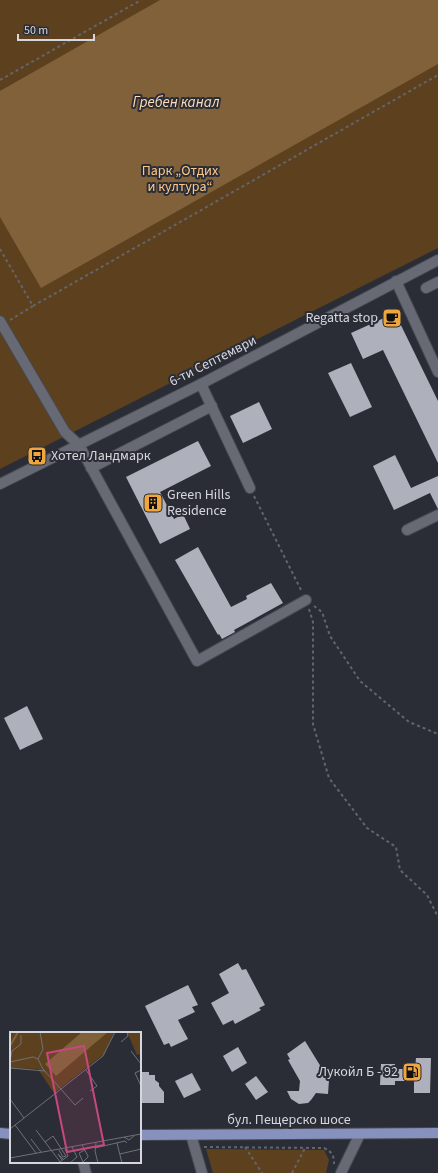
<svg xmlns="http://www.w3.org/2000/svg" width="438" height="1173" viewBox="0 0 438 1173" font-family="'Source Sans 3',sans-serif">
<rect width="100%" height="100%" fill="#2b2d36"/>
<g fill="#5d411e">
<polygon points="0,0 438,0 438,248 0,469"/>
<polygon points="206,1149 324,1150 329,1160 326,1173 213,1173"/>
</g>
<polygon fill="#81613a" points="160,0 438,0 438,64 41,288 0,217 0,91"/>
<g fill="#aeb1bc">
<polygon points="395,313 438,401 438,463 383,350 363,359 351,333"/>
<polygon points="351,363 372,407 350,417 328,373"/>
<polygon points="259,402 272,429 243,443 230,416"/>
<polygon points="198,441 211,466 160,492 174,519 183,514 190,529 160,544 126,477"/>
<polygon points="395,455 411,488 438,476 438,509 430,493 394,510 373,466"/>
<polygon points="198,547 231,607 247,599 246,596 271,583 283,603 234,630 235,632 222,639 219,634 218,635 175,560"/>
<polygon points="27,706 43,739 20,750 4,718"/>
<polygon points="238,963 242,970 246,969 265,1005 259,1008 261,1010 235,1024 233,1020 223,1025 211,1003 229,993 219,974"/>
<polygon points="188,985 198,1005 192,1007 195,1012 178,1020 188,1039 171,1047 169,1043 164,1045 145,1006"/>
<polygon points="305,1041 329,1080 328,1094 316,1093 311,1100 308,1103 299,1104 291,1099 287,1091 299,1091 300,1081 288,1060 290,1059 287,1054"/>
<polygon points="238,1047 247,1063 232,1072 223,1056"/>
<polygon points="416,1058 431,1058 430,1093 414,1093 414,1081 395,1081 395,1085 380,1085 381,1064 395,1064 395,1069 415,1069"/>
<polygon points="140,1072 149,1072 149,1075 155,1075 155,1080 159,1083 159,1086 164,1092 164,1103 140,1103"/>
<polygon points="192,1073 201,1090 184,1098 175,1081"/>
<polygon points="256,1076 268,1092 256,1100 245,1084"/>
</g>
<g fill="none" stroke-linecap="round" stroke-linejoin="round">
<defs>
<g id="minor">
<polyline points="396,281 438,372"/>
<polyline points="426,288 438,282"/>
<polyline points="0,321 65,432 79,445 197,661 306,600"/>
<polyline points="201,384 250,488"/>
<polyline points="91,468 212,406"/>
<polyline points="0,484 201,384 438,260"/>
<polyline points="407,530 438,515"/>
<polyline points="191,1135 202,1173"/>
<polyline points="83,1162 86,1173"/>
<polyline points="341,1173 360,1134"/>
</g>
<g id="major">
<polyline points="0,1133 11,1134"/>
<polyline points="140,1135 438,1133"/>
</g>
</defs>
<use href="#minor" stroke="#46484f" stroke-width="12"/>
<use href="#major" stroke="#46484f" stroke-width="12"/>
<g stroke="#63656d" stroke-width="2" stroke-dasharray="3 3" stroke-linecap="butt">
<polyline points="0,80 141,0"/>
<polyline points="0,249 33,306 438,75"/>
<polyline points="10,320 33,306"/>
<polyline points="254,496 302,592"/>
<polyline points="314,606 322,612 330,636 360,681 409,722 438,734"/>
<polyline points="309,609 313,622 313,724 329,778 367,828 396,847 400,870 427,895 438,917"/>
<path d="M204,1147l120,1c8,4 10,7 10,16"/>
<polyline points="245,1147 262,1173"/>
<polyline points="292,1173 305,1148"/>
</g>
<use href="#minor" stroke="#676a74" stroke-width="10"/>
<use href="#major" stroke="#8691be" stroke-width="10"/>
</g>
<defs>
<symbol id="cafe-square" viewBox="-11 -11 22 22"><rect x="-9" y="-9" width="18" height="18" rx="4" fill="#f0a63f" stroke="#2b2d36"/><path d="M-5.5-4.5H6V0H3Q3 3.5 0 3.5H-2.5Q-5.5 3.5-5.5 0ZM3-3.2v2h1.7v-2ZM-6 4.5H4V6H-6Z" fill="#111"/></symbol>
<symbol id="bus-square" viewBox="-11 -11 22 22"><rect x="-9" y="-9" width="18" height="18" rx="4" fill="#f0a63f" stroke="#2b2d36"/><path d="M-5-6H5V4H4V6H2V4H-2V6H-4V4H-5ZM-3.5-4V0h7V-4ZM-3.5 1.2v1.5H-2V1.2ZM2 1.2v1.5H3.5V1.2Z" fill="#111"/></symbol>
<symbol id="building-square" viewBox="-11 -11 22 22"><rect x="-9" y="-9" width="18" height="18" rx="4" fill="#f0a63f" stroke="#2b2d36"/><path d="M-4-6H4V6H1V3H-1V6H-4ZM-2.5-4.3h1.7v1.8h-1.7ZM.8-4.3h1.7v1.8H.8ZM-2.5-1h1.7V.8h-1.7ZM.8-1h1.7V.8H.8Z" fill="#111"/></symbol>
<symbol id="fuel-square" viewBox="-11 -11 22 22"><rect x="-9" y="-9" width="18" height="18" rx="4" fill="#f0a63f" stroke="#2b2d36"/><path d="M-5.5-6h7V0h2V4h1.3V-2.5L3-4.5l.8-.8L6-3V5H2.5V1h-1V6h-7ZM-4.2-4.7v3.2H.2V-4.7Z" fill="#111"/></symbol>
</defs>
<g fill-rule="evenodd">
<use href="#cafe-square" x="381" y="307" width="22" height="22"/>
<use href="#bus-square" x="26" y="445" width="22" height="22"/>
<use href="#building-square" x="142" y="492" width="22" height="22"/>
<use href="#fuel-square" x="401" y="1061" width="22" height="22"/>
</g>
<g text-anchor="middle" dominant-baseline="central" stroke-width="4" stroke-linejoin="round" paint-order="stroke">
<g font-size="14" fill="#fcc88a" stroke="#2b2d36">
<text x="180" y="171">Парк „Отдих<tspan x="180" dy="16">и култура“</tspan></text>
</g>
<g font-size="14" fill="#d6d7dd" stroke="#2b2d36" text-anchor="end">
<text x="378" y="318">Regatta stop</text>
<text x="51" y="456" text-anchor="start">Хотел Ландмарк</text>
<text x="167" y="495" text-anchor="start">Green Hills<tspan x="167" dy="16">Residence</tspan></text>
<text x="398" y="1072">Лукойл Б - 92</text>
</g>
<g font-size="14" fill="#d6d7dd" stroke="#2b2d36">
<text transform="translate(213 361) rotate(-27)">6-ти Септември</text>
<text x="289" y="1120">бул. Пещерско шосе</text>
</g>
<g font-size="15" font-style="italic" fill="#fedeb9" stroke="#2b2d36">
<text x="176" y="102">Гребен канал</text>
</g>
</g>
<g transform="translate(10 1032)">
<rect width="131" height="131" fill="#2b2d36"/>
<path d="M0,0h104l-10,22 -50,39 -16,-24 -28,-1zM117,0h14v22l-4,1z" fill="#5d411e"/>
<path d="M72,0h26l-52,44 -11,-12z" fill="#81613a"/>
<path fill="none" stroke="#81613a" stroke-width="2" d="M0,14l8,-14"/>
<path fill="none" stroke="#6f7179" stroke-width="1" d="M30,0l3,17 -5,10 5,10 32,36 8,-7M111,10l7,-6 -1,-4M121,19l10,13M0,29l2,-10 9,-7v-9M0,30l23,-5 5,2M0,36l35,3M76,38l11,16 -7,5M131,38l-6,3 6,13M0,67l14,19M5,93l21,28M0,97l93,-73 12,-24M26,98l9,12M114,105l5,3 5,-4M21,107l10,13M86,111l-1,8 3,12M107,111l5,20M72,113l6,11v1l-5,5 -4,-9 6,-3M85,116l30,-7 2,2M49,118l4,7 3,-1 -13,-20 -8,6 16,21M110,122l21,-5M0,126l131,-24M52,128l-4,-6 5,5M50,130l8,-6 -3,-7M60,131l7,-6 -5,-10"/>
<path fill="#c7487c" fill-opacity="0.15" stroke="#c7487c" stroke-width="2" d="M74,14l20,99 -37,7 -20,-99z"/>
<rect width="131" height="131" fill="none" stroke="#d6d7dd" stroke-width="2"/>
</g>
<path d="M18 34v6h76v-6" fill="none" stroke="#d6d7dd" stroke-width="2"/>
<text x="24" y="34" font-size="12" fill="#d6d7dd" stroke="#2b2d36" stroke-width="3" paint-order="stroke">50 m</text>
</svg>
